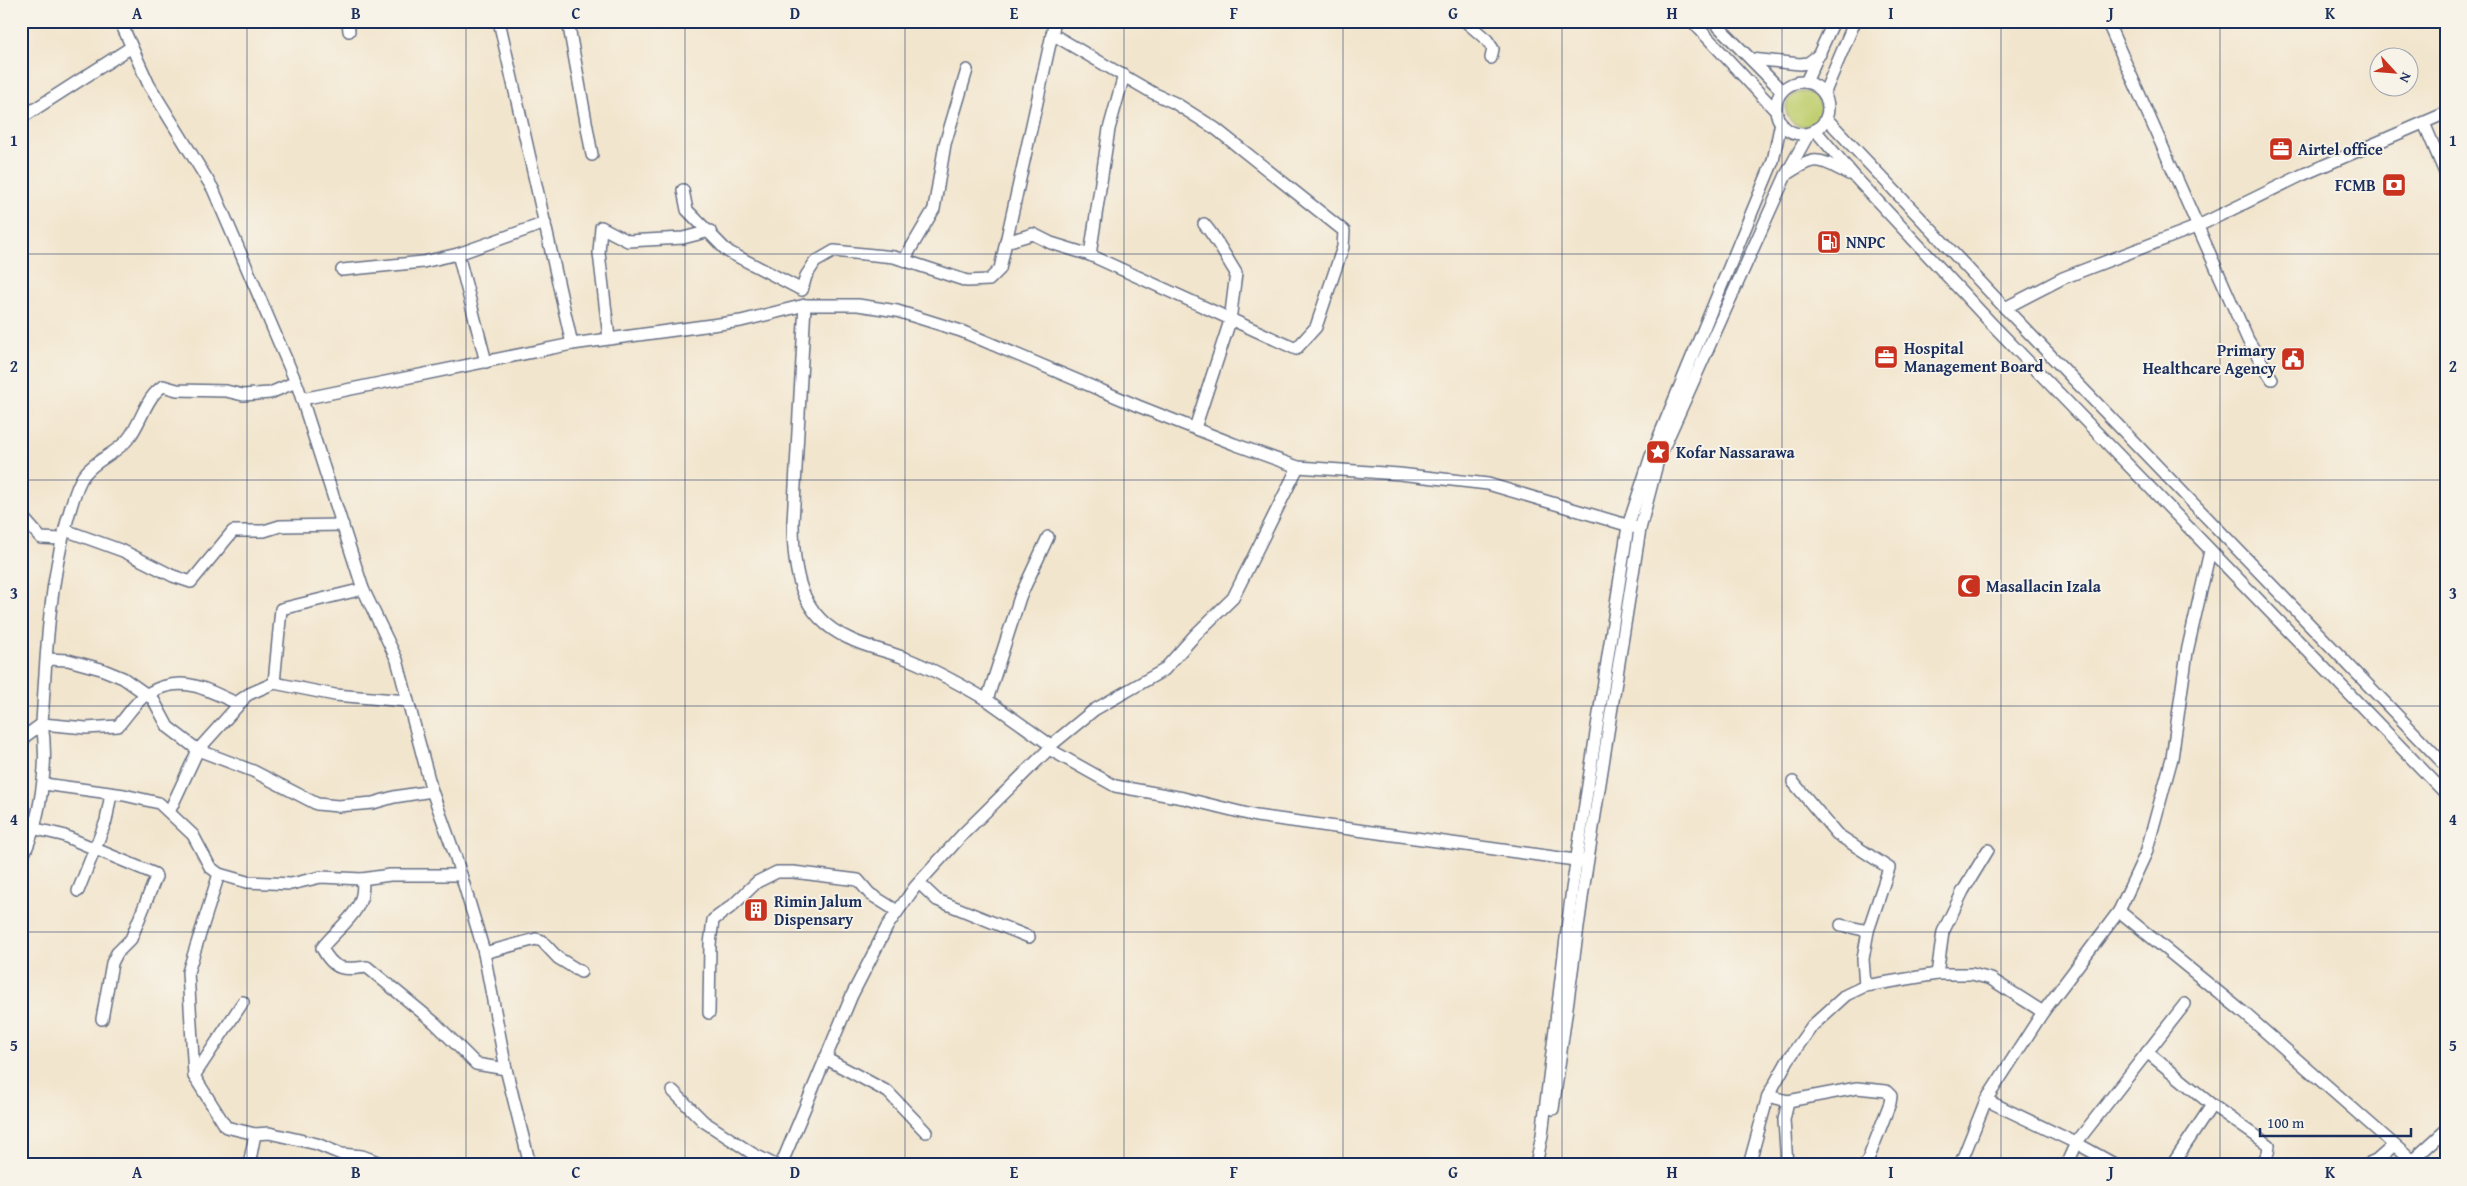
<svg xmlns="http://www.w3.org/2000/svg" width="2467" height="1186" viewBox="0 0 2467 1186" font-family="'Gentium Book Plus',serif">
<rect width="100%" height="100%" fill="#f7f3e8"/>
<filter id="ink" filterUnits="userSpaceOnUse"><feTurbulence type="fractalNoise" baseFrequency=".02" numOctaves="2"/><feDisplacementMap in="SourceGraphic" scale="10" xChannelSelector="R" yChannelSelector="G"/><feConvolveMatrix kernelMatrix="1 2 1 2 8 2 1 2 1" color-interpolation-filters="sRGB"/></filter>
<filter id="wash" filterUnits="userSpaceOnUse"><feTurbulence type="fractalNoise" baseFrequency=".0096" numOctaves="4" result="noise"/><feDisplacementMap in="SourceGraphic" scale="20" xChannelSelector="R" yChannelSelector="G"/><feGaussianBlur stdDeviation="1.12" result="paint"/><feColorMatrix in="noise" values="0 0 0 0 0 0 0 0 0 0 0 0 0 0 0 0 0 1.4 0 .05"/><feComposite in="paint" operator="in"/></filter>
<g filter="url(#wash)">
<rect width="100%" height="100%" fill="#f2e5cd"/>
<circle fill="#c1cf71" stroke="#6e7f68" cx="1803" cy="109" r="17"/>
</g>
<g filter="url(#ink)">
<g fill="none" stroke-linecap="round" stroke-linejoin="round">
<defs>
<g id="minor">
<polyline points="120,21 149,85 213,189 298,387 363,589 397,660 432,791 456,858 483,948 506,1069 530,1165"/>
<polyline points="348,21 349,31"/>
<polyline points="499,21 572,344"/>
<polyline points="568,21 592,155"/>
<polyline points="1465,21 1487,40 1493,49 1491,58"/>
<polyline points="1692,21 1776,111"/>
<polyline points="1713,21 1782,91"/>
<polyline points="2107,21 2248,340 2272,379"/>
<polyline points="1751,59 1800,64 1808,63 1820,54"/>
<polyline points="1806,82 1834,21"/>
<circle cx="1802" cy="108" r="26"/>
<polyline points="1824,94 1855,21"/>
<polyline points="21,118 130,48"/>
<polyline points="1826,118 2005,308 2446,766"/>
<polyline points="2424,123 2446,175"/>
<polyline points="1815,130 1856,178 1990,322 2446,794"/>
<path d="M1787,174c30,-20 32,-15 62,0"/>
<polyline points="683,190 687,210 727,251 802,290 806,276 815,262 834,251 894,257 967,281 989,280 1000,269 1055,21"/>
<polyline points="1006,242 1033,234 1051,243 1090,255 1296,349 1316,327 1343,247 1344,231 1216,129 1175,103 1153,93 1052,34"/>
<polyline points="458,254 486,362"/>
<polyline points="1090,255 1109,129 1124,75"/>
<polyline points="904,260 934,209 945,144 967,70"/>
<polyline points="342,270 423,262 458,254 545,223"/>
<path d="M805,305l-12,217c0,48 6,94 55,116 17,9 36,12 54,19 30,11 58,27 85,43"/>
<polyline points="2005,308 2063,278 2196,227 2302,175 2446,113"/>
<polyline points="609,338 599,253 601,227 628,241 683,238 710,231"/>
<polyline points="302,399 572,344 741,321 805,305 858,305 897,311 961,331 1138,406 1234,444 1298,467 1399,474 1488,484 1640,529"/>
<path d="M1195,428l35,-107 6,-48c-11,-17 -19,-34 -32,-49"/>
<polyline points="21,515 41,538 62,539"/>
<polyline points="65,530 123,551 173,576 191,582 233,531 264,531 280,526 343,525"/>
<polyline points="47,659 68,660 101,669 123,678 153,699 168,727 198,750 253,771 317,804 338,806 373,803 394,797 432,791"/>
<polyline points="274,683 335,695 407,701"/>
<polyline points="1050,746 1094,710 1164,670 1196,634 1233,598 1298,467"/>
<path d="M21,749l3,-12 18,-13 44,4 32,-2c9,-10 18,-25 29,-32 34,-20 57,-6 89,9l13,-9 25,-11 7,-74 82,-20"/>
<polyline points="1049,749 1115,786 1183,798 1256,816 1582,861"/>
<polyline points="1793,782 1837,834 1889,868 1868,931 1863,959 1865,986"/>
<polyline points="44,784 124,795 159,803 193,835 210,867 219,874 247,882 291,884 321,877 362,879 390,875 461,875"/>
<polyline points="170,810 198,750 243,700"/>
<polyline points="32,828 62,835 155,874 156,877 131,939 117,953 112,963 102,1019"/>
<path d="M21,860c19,-36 28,-96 21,-136 4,-70 7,-139 26,-207 4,-13 8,-31 16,-42 12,-16 32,-21 44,-36 14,-17 17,-41 35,-53l14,4 49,1 17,4 27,-2 26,-11"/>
<polyline points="219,874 188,972 194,1076 243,1002"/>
<path d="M362,879c6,31 -23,47 -40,69 12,23 21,22 45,19l68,56 41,41 30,5"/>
<polyline points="919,883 937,900 1029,937"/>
<polyline points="78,891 106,821 111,794"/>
<polyline points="2119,911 2244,1013 2417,1165"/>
<polyline points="1841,925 1868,931"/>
<polyline points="484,953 536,939 542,941 558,958 581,972"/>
<polyline points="1937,974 1943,932 1963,891 1988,850"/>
<polyline points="709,1013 710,944 713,920 732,906 757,882 777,872 793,872 858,880 870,894 897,911"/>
<polyline points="2147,1052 2212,1105 2269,1145 2268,1153 2261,1165"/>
<polyline points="825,1058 888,1092 926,1132"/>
<polyline points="194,1076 226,1127 255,1134"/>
<polyline points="673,1091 703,1121 753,1154 775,1165"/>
<polyline points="1768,1096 1788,1101 1857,1088 1886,1091 1891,1096 1890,1103 1866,1165"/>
<polyline points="1986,1100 2076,1143 2116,1165"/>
<polyline points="1553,1109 1583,891 1640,529 1658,460 1786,175 1809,133"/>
<polyline points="2412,1161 2446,1130"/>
<polyline points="249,1165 255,1134 269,1133 317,1144 341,1154 362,1156 386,1165"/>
<polyline points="781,1165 852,995 888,925 915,887 963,834 1049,749 1049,744 987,700 1020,597 1048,537"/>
<polyline points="1536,1165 1542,1135 1572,889 1628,526 1651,456 1773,161 1781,122"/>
<polyline points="1749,1165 1768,1096 1788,1060 1812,1026 1846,995 1865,986 1937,974 1972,974 1991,979 2043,1012"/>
<polyline points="1787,1165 1784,1120 1788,1101"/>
<polyline points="1960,1165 1986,1100 2043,1012 2119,911 2146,853 2172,758 2187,652 2210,551"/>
<polyline points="2066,1165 2076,1143 2185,1004"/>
<polyline points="2172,1165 2212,1105"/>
<polyline points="2367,1165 2376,1161 2393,1146"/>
</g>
</defs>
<use href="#minor" stroke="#666f85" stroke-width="14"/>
<use href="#minor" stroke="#fff" stroke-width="11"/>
</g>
</g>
<path fill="none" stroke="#1b2f5e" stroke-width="1" stroke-opacity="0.55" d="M247,21v1144M466,21v1144M685,21v1144M905,21v1144M1124,21v1144M1343,21v1144M1562,21v1144M1782,21v1144M2001,21v1144M2220,21v1144M21,254h2425M21,480h2425M21,706h2425M21,932h2425"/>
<defs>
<symbol id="office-square" viewBox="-11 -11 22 22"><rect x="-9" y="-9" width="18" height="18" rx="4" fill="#c8321e" stroke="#f7f3e8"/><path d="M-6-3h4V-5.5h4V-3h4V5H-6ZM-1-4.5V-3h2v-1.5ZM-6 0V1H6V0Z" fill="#fff"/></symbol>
<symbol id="bank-square" viewBox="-11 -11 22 22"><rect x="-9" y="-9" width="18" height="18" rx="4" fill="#c8321e" stroke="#f7f3e8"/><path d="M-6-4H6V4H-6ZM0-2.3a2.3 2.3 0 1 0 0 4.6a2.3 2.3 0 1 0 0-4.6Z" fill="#fff"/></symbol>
<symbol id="fuel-square" viewBox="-11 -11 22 22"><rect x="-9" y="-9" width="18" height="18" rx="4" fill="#c8321e" stroke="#f7f3e8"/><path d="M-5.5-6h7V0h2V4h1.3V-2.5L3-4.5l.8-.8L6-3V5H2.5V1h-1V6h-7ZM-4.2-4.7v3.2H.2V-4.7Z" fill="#fff"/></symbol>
<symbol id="civic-square" viewBox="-11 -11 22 22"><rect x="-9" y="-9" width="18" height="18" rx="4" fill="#c8321e" stroke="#f7f3e8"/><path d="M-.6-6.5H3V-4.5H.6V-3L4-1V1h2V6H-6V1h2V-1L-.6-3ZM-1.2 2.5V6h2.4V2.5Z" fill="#fff"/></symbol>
<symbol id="sight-square" viewBox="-11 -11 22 22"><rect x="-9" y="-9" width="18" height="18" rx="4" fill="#c8321e" stroke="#f7f3e8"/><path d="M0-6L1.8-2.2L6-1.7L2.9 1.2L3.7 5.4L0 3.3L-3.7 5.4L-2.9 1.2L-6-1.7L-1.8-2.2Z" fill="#fff"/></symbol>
<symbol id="mosque-square" viewBox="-11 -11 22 22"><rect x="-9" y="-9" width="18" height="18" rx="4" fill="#c8321e" stroke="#f7f3e8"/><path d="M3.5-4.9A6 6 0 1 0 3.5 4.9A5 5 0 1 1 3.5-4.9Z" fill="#fff"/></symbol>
<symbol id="building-square" viewBox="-11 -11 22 22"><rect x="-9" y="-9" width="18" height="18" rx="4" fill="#c8321e" stroke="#f7f3e8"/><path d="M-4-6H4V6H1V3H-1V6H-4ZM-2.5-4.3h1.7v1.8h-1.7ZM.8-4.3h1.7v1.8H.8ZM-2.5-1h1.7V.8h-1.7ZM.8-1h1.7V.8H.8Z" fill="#fff"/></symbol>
</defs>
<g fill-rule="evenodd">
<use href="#office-square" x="2267" y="135" width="28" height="28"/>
<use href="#bank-square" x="2380" y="171" width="28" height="28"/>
<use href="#fuel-square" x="1815" y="228" width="28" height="28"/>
<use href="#office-square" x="1872" y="343" width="28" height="28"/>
<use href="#civic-square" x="2279" y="345" width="28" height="28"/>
<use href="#sight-square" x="1644" y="438" width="28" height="28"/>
<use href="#mosque-square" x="1955" y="572" width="28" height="28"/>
<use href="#building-square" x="742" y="896" width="28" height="28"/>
</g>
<g text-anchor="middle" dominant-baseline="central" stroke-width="4" stroke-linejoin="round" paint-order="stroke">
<g font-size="16" font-weight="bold" fill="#1b2f5e" stroke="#f7f3e8" text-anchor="start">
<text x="2298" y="149">Airtel office</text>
<text x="2376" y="185" text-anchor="end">FCMB</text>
<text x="1846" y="242">NNPC</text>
<text x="1904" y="348">Hospital<tspan x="1904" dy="18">Management Board</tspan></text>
<text x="2276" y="350" text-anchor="end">Primary<tspan x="2276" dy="18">Healthcare Agency</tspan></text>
<text x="1676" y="452">Kofar Nassarawa</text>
<text x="1986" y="586">Masallacin Izala</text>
<text x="774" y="901">Rimin Jalum<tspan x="774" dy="18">Dispensary</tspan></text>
</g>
</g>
<rect width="2467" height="1186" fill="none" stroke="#f7f3e8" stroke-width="55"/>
<g transform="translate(2394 72) rotate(116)"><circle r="24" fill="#f7f3e8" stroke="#9fa5b1"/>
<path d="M0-4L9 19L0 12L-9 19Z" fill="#c8321e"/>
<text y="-8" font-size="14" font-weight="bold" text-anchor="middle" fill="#1b2f5e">N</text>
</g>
<path d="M2260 1128v8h151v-8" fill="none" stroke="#1b2f5e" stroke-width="2.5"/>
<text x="2267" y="1128" font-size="15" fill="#1b2f5e" stroke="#f7f3e8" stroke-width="4" paint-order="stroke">100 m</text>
<rect x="28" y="28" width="2412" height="1130" fill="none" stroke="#1b2f5e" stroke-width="2"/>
<g font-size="16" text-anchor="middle" font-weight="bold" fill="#1b2f5e">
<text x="137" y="19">A</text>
<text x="356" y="19">B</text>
<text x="576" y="19">C</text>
<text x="795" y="19">D</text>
<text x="1014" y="19">E</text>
<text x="1234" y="19">F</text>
<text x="1453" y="19">G</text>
<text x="1672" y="19">H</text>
<text x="1891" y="19">I</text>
<text x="2111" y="19">J</text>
<text x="2330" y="19">K</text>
<text x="14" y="146">1</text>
<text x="2453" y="146">1</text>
<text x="14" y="372">2</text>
<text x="2453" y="372">2</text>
<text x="14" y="599">3</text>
<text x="2453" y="599">3</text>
<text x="14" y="825">4</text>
<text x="2453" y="825">4</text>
<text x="14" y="1051">5</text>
<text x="2453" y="1051">5</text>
<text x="137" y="1178">A</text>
<text x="356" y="1178">B</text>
<text x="576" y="1178">C</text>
<text x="795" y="1178">D</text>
<text x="1014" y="1178">E</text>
<text x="1234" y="1178">F</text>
<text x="1453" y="1178">G</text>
<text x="1672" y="1178">H</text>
<text x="1891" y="1178">I</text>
<text x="2111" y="1178">J</text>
<text x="2330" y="1178">K</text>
</g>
</svg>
